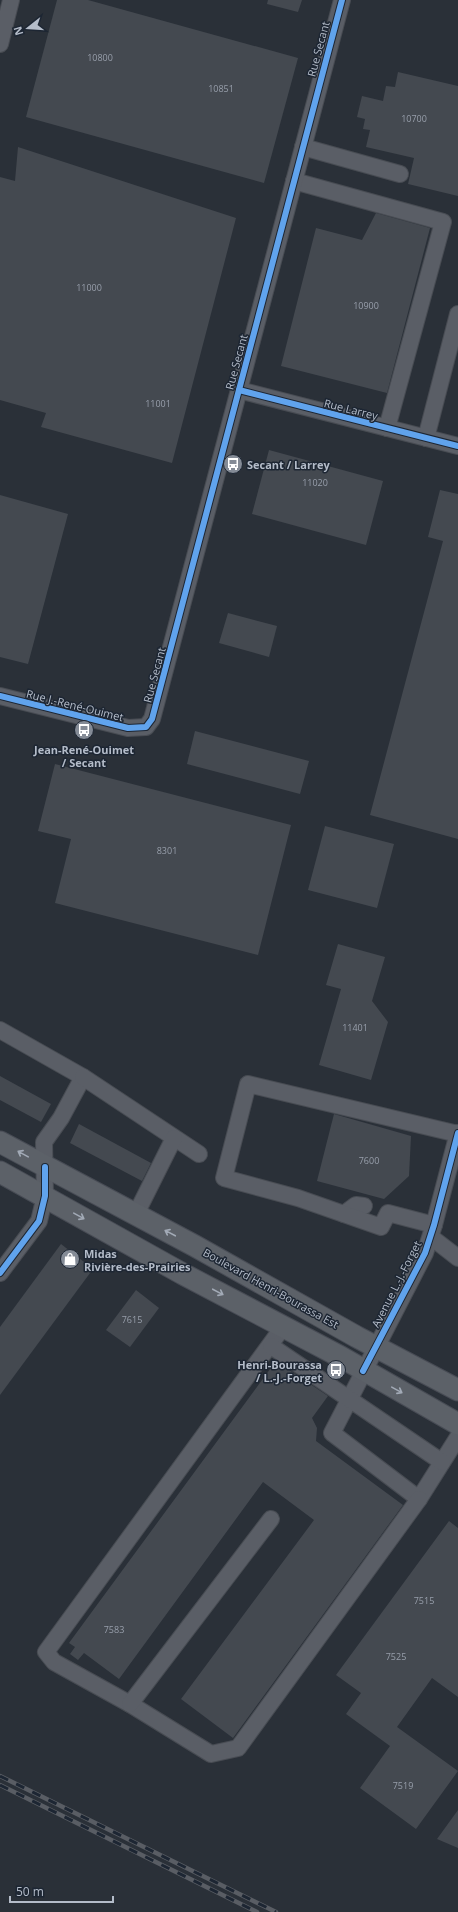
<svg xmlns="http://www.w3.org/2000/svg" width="458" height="1912" viewBox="0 0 458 1912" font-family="'Open Sans',sans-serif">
<rect width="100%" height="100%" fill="#2a3038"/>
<g fill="#444950">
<polygon points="57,0 88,0 298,58 264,183 26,117"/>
<polygon points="268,0 302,0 298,12 267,4"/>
<polygon points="398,72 458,86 458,196 408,184 414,158 366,147 370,130 363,129 365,119 357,117 362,96 383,101 386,86 395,87"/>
<polygon points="18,147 236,218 172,463 41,427 46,413 0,400 0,177 15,181"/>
<polygon points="376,213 430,228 387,393 281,366 316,228 362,240"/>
<polygon points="269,450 383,481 366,545 252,514"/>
<polygon points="440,490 458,494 458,839 370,815 443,541 428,537"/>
<polygon points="0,495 68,514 28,664 0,657"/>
<polygon points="228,613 277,626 269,657 219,643"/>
<polygon points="195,731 309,761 300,794 187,764"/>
<polygon points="55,764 291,825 258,955 55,903 71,839 38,831"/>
<polygon points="325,826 394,844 377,908 308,890"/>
<polygon points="338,944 385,957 372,1001 388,1022 371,1080 319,1065 341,989 326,985"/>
<polygon points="0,1076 51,1104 41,1122 0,1100"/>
<polygon points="334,1114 411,1136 409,1176 384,1199 317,1181"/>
<polygon points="79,1124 151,1163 142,1181 70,1143"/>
<polygon points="61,1244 93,1269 0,1395 0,1327"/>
<polygon points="136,1290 159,1308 130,1347 106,1330"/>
<polygon points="276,1361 328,1396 312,1418 317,1428 316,1441 403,1505 233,1738 181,1699 314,1520 263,1482 119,1679 84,1653 78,1660 70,1654 75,1647 69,1643"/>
<polygon points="449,1521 458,1528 458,1697 432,1678 397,1727 458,1771 416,1829 360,1788 390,1746 346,1714 361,1693 336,1675"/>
<polygon points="458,1810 458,1848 437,1839"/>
</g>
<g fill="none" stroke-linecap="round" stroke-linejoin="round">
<defs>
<g id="minor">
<polyline points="0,44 11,0"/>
<polyline points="303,147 400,174"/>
<polyline points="294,181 443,222 387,428"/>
<polyline points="239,390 458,446"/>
<polyline points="426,438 458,314"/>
<polyline points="0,696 128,728 146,727 152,719 342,0"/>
<polyline points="0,1030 83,1077 61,1118 44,1142 45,1196 39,1221 0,1273"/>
<polyline points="83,1077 199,1154"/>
<polyline points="458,1133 434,1225 425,1253 332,1433 419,1499 458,1437"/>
<polyline points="136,1214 174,1138"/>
<polyline points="344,1214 356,1205 364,1206"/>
<polyline points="434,1225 388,1213 381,1227 298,1198 224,1178 248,1084 458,1134"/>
<polyline points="431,1237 458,1258"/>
<polyline points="283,1327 46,1652 54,1662 130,1704 211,1754 238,1748 419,1499"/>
<polyline points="271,1346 442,1462"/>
<polyline points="130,1704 271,1519"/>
</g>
<g id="major">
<polyline points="0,1142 195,1246 357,1337 458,1390"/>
<polyline points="0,1172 183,1274 341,1357 458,1424"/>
</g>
</defs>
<use href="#minor" stroke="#484c53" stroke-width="18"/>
<use href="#major" stroke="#484c55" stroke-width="23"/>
<use href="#minor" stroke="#5a5e66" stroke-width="16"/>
<use href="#major" stroke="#5c6168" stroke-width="21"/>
<defs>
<g id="rail">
<polyline points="0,1776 276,1912"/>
<polyline points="0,1785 257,1912"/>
</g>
</defs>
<use href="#rail" stroke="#595d64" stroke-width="4.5"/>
<use href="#rail" stroke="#1d2633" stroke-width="3" stroke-dasharray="9" stroke-linecap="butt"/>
<defs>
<g id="cycleway">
<polyline points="239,390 458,446"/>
<polyline points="0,696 128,728 146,727 152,719 342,0"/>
<polyline points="0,1273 39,1221 45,1196 45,1167"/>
<polyline points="363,1371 425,1253 434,1225 458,1133"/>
</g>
</defs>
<use href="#cycleway" stroke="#1d2633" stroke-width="8"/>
<use href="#cycleway" stroke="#60a3ed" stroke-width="6"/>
</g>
<defs><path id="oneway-shaft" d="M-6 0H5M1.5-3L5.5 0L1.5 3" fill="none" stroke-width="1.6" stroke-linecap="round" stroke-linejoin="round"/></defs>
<g stroke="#a2aab6">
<use href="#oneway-shaft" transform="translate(23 1154) rotate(-151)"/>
<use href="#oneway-shaft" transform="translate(79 1216) rotate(29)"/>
<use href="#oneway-shaft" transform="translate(170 1233) rotate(-152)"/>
<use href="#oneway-shaft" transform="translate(218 1292) rotate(28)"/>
<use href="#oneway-shaft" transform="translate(397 1390) rotate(29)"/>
</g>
<defs>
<symbol id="bus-disc" viewBox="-11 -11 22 22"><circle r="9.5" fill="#848b96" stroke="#1d2633"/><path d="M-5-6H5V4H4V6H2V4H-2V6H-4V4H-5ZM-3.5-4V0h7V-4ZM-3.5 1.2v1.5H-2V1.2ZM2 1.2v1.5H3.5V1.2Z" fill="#fff"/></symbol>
<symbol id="shop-disc" viewBox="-11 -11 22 22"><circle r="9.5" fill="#848b96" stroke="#1d2633"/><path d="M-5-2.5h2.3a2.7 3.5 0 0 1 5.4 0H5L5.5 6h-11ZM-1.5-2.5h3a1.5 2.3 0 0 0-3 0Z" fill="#fff"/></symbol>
</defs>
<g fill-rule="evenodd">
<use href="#bus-disc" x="222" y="453" width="22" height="22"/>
<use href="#bus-disc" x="73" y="719" width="22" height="22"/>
<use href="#shop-disc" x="59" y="1248" width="22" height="22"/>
<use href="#bus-disc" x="325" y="1359" width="22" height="22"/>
</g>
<g text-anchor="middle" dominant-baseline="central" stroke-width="3" stroke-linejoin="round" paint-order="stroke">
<g font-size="9" fill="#989fab">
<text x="100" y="57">10800</text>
<text x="221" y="88">10851</text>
<text x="414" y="118">10700</text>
<text x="89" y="287">11000</text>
<text x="366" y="305">10900</text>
<text x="158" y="403">11001</text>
<text x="315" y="482">11020</text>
<text x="167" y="850">8301</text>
<text x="355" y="1027">11401</text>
<text x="369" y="1160">7600</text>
<text x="132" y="1319">7615</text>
<text x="424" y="1600">7515</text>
<text x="114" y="1629">7583</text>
<text x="396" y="1656">7525</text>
<text x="403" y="1785">7519</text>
</g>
<g font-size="11" fill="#b4bcc9" stroke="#1d2633">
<text transform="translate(318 49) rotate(-75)">Rue Secant</text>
<text transform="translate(236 362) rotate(-75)">Rue Secant</text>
<text transform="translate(351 409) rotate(14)">Rue Larrey</text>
<text transform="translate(154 675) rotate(-75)">Rue Secant</text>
<text transform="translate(75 705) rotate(14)">Rue J.-René-Ouimet</text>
<text transform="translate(396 1284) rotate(-63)">Avenue L.-J.-Forget</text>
<text transform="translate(271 1288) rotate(29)">Boulevard Henri-Bourassa Est</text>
</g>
<g font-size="11" font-weight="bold" fill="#b4bcc9" stroke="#1d2633" text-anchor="start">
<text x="247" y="464">Secant / Larrey</text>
<text x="84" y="749" text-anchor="middle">Jean-René-Ouimet<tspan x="84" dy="13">/ Secant</tspan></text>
<text x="84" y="1253">Midas<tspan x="84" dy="13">Rivière-des-Prairies</tspan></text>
<text x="322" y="1364" text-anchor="end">Henri-Bourassa<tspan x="322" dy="13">/ L.-J.-Forget</tspan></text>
</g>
</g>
<g transform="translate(28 28) rotate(253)" stroke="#1d2633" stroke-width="3" paint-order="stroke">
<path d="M0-3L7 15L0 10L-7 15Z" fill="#b4bcc9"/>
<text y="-6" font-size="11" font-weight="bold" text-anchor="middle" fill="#b4bcc9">N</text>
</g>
<path d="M10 1896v6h103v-6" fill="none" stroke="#b4bcc9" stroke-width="2"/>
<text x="16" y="1896" font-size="12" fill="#b4bcc9" stroke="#1d2633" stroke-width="3" paint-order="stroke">50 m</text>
</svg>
